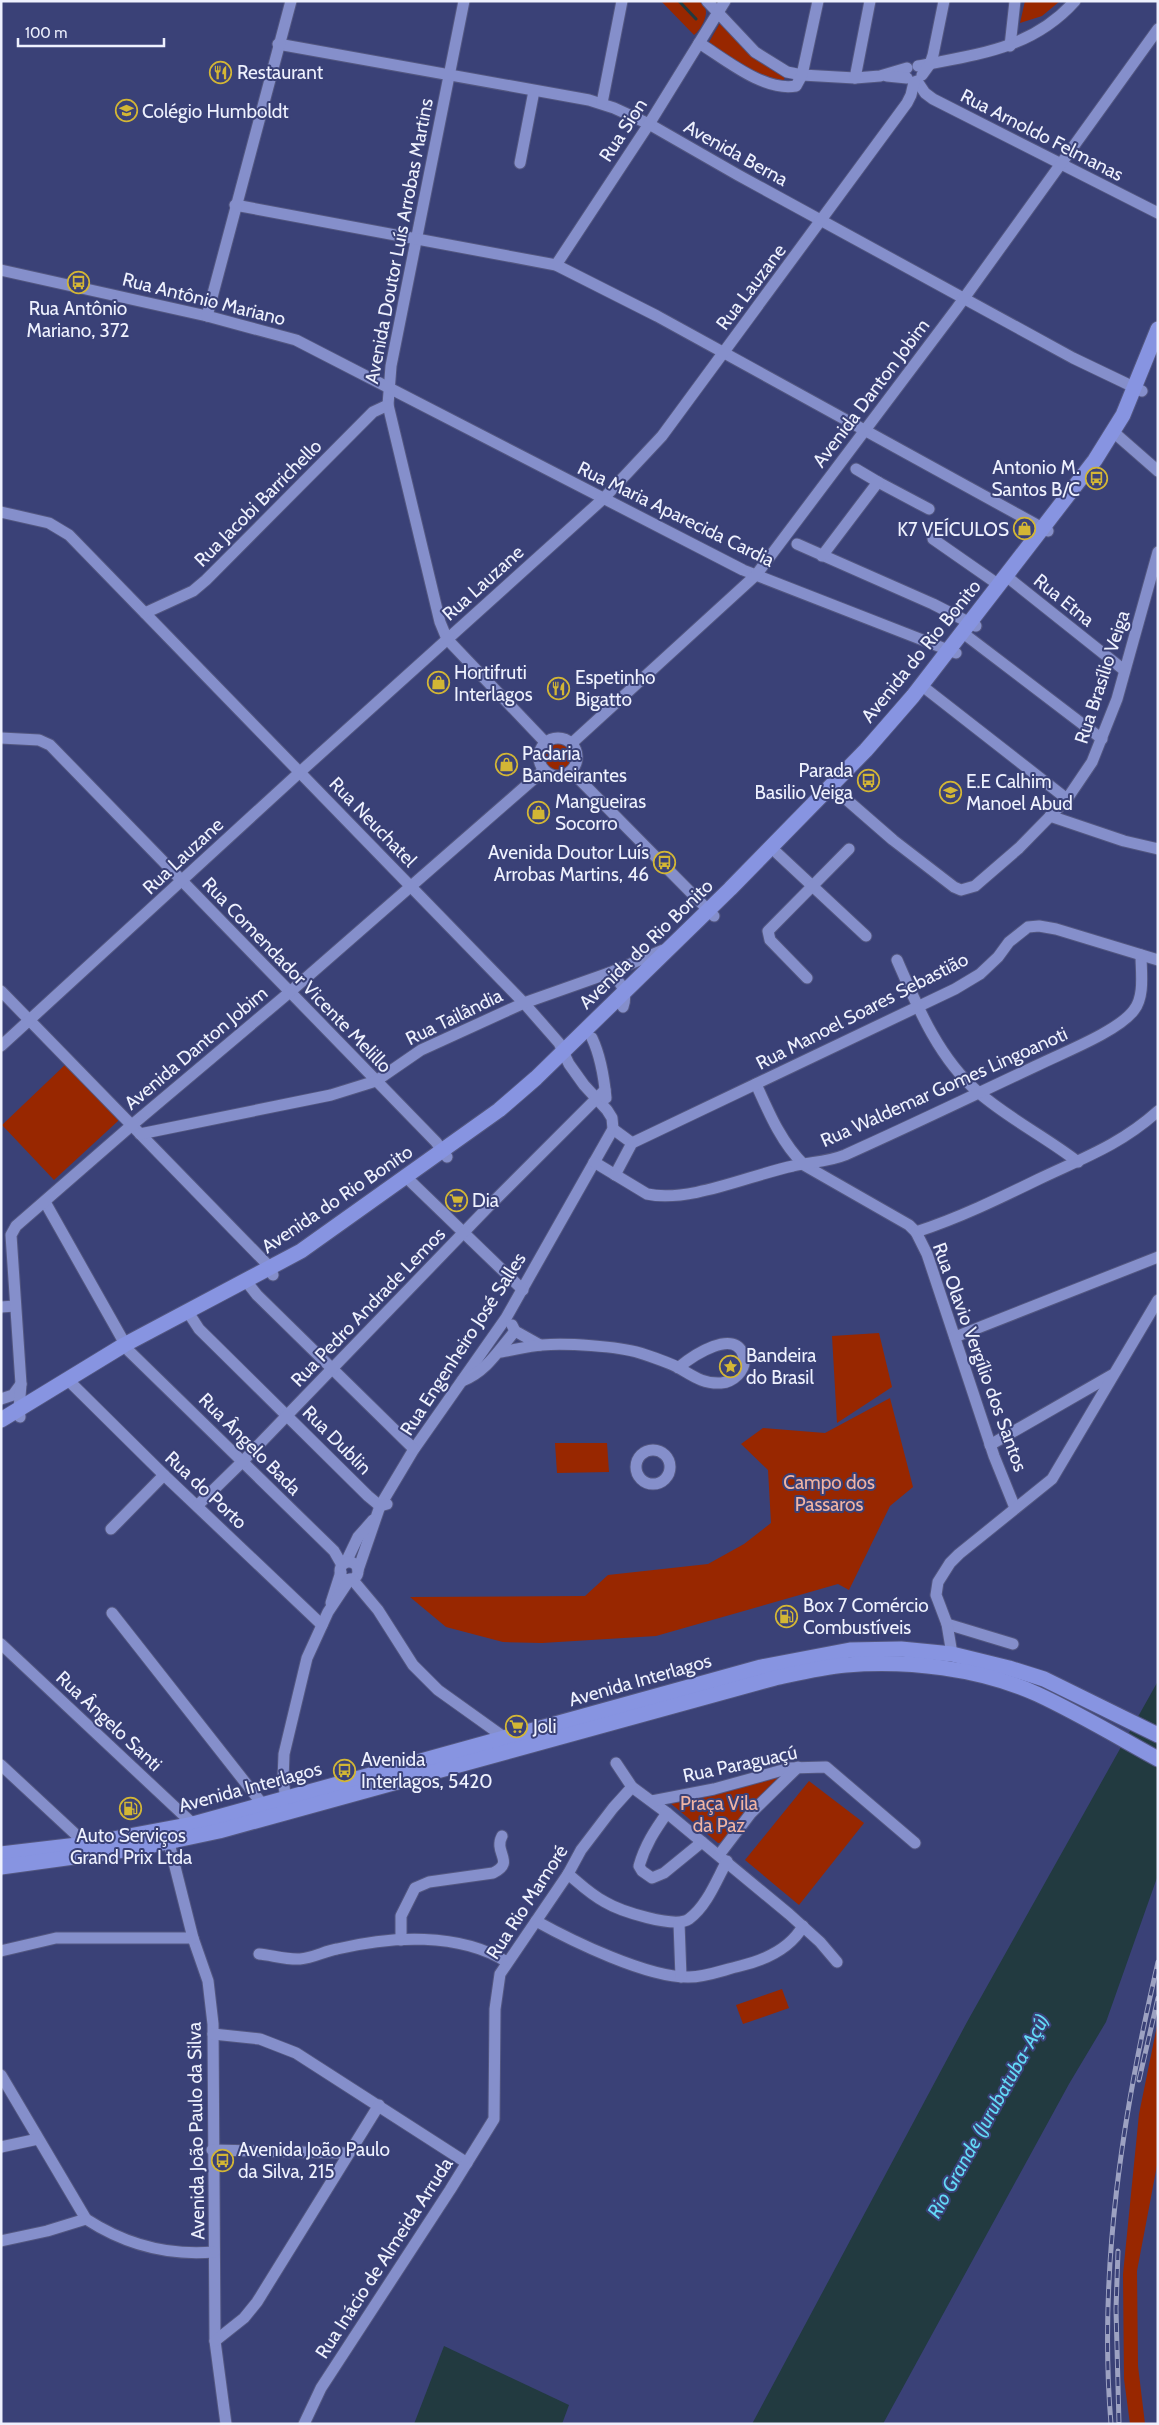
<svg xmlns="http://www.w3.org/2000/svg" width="1159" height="2425" viewBox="0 0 1159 2425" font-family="Cabin,sans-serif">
<rect width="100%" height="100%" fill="#3a4177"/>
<g fill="#982700">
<path d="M661,1h38c2,2 5,4 6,7 4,7 -5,23 -11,27z"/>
<polygon points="1025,1 1060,1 1042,16 1020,23"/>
<polygon points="721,21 786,74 782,85 750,70 708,44"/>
<circle cx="558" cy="756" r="14"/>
<polygon points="68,1062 118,1113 118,1121 54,1180 2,1125"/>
<polygon points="879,1333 892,1387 837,1423 832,1336"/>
<polygon points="890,1398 913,1487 890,1506 849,1590 838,1584 656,1636 542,1643 503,1642 446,1627 410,1597 585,1596 608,1575 708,1564 744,1544 771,1523 768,1470 741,1444 763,1428 825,1433"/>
<polygon points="555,1443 607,1443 609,1472 557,1473"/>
<polygon points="782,1776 725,1842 718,1843 669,1802"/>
<polygon points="809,1781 864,1823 799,1905 745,1860"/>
<polygon points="782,1989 789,2008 743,2024 736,2005"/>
<polygon points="1158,2021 1158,2160 1137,2271 1138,2366 1145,2424 1130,2424 1124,2379 1123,2274 1139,2114"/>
</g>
<g fill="#223a40">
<polygon points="1158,1681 1158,1875 1106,2022 1069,2084 883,2424 752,2424 967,2022"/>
<polygon points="444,2346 569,2405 562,2424 414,2424"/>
</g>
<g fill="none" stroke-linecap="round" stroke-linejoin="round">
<polyline stroke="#223a40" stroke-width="3" points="679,1 696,19"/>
<defs>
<g id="minor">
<polyline points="464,1 391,366 388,405 440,622 447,639 545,742"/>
<polyline points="707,1 755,52 787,72 802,75 855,78 880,76 907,68"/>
<path d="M699,43c26,16 65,49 97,43l6,-11 16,-74"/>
<polyline points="278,44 589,100 614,108 649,124 738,175 1073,358 1142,391"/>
<polyline points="1010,46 1015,1"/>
<path d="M918,66c60,-12 114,-17 157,-65"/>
<polyline points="922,75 930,64 933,55 944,1"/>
<polyline points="887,76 907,78"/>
<polyline points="855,78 870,1"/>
<polyline points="917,81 925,93 933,99 1158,213"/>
<polyline points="602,103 622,1"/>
<polyline points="520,163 534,91"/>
<polyline points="235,205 556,265 657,316 1048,531"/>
<polyline points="556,265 649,124 725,1"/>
<polyline points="1,270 207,316 296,340 743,570 956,653"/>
<polyline points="207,316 291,1"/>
<polyline points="1118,436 1158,471"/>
<polyline points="878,482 929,509"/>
<polyline points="1,512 49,523 69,535 524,1003 559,1043 569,1064 584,1085 607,1110 612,1118 613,1129 506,1318 414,1449 380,1506 358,1570"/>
<polyline points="933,539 999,585"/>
<polyline points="797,544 933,604 976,626"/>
<polyline points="822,556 878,482 856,469"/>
<polyline points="1006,576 1124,670"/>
<polyline points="145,613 193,591 206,580 373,412 388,405"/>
<polyline points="963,633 1102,739"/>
<polyline points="921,685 1067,799"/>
<circle cx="558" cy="757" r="19"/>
<polyline points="1,738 39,740 50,745 436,1142 447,1157"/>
<polyline points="572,743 756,575 957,308 1158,29"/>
<polyline points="571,771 714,916"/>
<polyline points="831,786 893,840 954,887 961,890 975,886 1019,848 1067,799 1092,762 1117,699 1158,552"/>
<polyline points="1050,816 1124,841 1158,849"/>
<polyline points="777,853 866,936"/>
<path d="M897,960c20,46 42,99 81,132 31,27 68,45 100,70"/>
<path d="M609,973c12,8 19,20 14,34"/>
<polyline points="807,978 770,940 768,931 849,849"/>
<polyline points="1,991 265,1262 273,1275"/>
<path d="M592,1038c9,19 12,39 14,60"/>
<polyline points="1,1046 300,772 604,498 662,436 907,103 911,95 914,82"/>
<path d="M756,1084c13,29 25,58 48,81l105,60 7,7 11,22 67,202 21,52"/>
<polyline points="613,1129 632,1143"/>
<polyline points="140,1134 331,1095 376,1081 421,1050 524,1003 609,973 663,950"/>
<path d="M594,1162l53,32c43,9 103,-19 146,-28 17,-4 35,-4 52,-11 65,-29 129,-60 193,-90 24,-12 81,-34 96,-55 11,-14 7,-38 7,-55"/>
<polyline points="615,1175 632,1143 955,989 980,974 998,957 1009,942 1028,927 1039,926 1056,929 1158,960"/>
<polyline points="406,1177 523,1290"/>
<polyline points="45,1202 129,1351 334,1551 342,1565"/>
<path d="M916,1232c43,-14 82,-33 123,-53 44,-21 81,-34 119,-68"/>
<polyline points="246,1281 257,1295 414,1449"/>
<polyline points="1,1307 15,1306"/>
<polyline points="188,1312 199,1329 368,1496 380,1506 387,1504"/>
<polyline points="512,1325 515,1331 540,1345"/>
<polyline points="955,1337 1158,1257"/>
<path d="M501,1352c13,-2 27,-6 41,-7 23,-2 76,1 98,8 12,4 28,9 39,15 14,8 24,16 42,15 12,-1 25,-12 23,-25 -7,-33 -53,-1 -66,10"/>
<polyline points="67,1379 164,1475 322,1625"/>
<path d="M462,1381c24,-9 37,-31 53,-50"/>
<polyline points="1,1399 13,1395 21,1384"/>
<polyline points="20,1417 19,1409 21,1384 11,1235 16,1226 132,1125 291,991 544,770"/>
<polyline points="990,1445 1112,1375"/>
<circle cx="653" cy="1467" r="17"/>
<polyline points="198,1505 243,1461 492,1203 605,1090"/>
<polyline points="111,1529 164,1475"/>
<polyline points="346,1562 358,1537 373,1520"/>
<circle cx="349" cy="1571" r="9"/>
<polyline points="352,1579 378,1610 413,1665 438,1690 508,1740"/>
<polyline points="331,1603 341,1572"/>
<polyline points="112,1613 263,1805"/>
<polyline points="947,1624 1013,1644"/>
<polyline points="1,1644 193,1824"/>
<polyline points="952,1654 947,1624 936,1595 938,1582 950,1563 959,1554 1052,1479 1158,1300"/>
<polyline points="616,1763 632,1787 667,1813 789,1914 820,1942 837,1962"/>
<polyline points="1,1765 86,1844"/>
<polyline points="286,1799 283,1780 284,1754 307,1658 328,1612 350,1579"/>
<polyline points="652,1801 714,1789 790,1768 826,1767 915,1843"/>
<path d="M667,1813c-12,17 -22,32 -28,53l3,5 10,7 12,-5 38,-31"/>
<polyline points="167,1835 193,1938 208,1981 213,2024 215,2341 226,2424"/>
<polyline points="719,1855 751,1813 798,1767"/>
<path d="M568,1874c12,10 23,21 37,28 15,9 70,27 84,17 18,-13 28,-40 38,-58"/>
<path d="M536,1921c36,20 112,57 153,56 17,0 34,-7 51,-11 25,-6 50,-17 63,-40"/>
<polyline points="679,1923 681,1977"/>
<path d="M401,1940v-24l14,-28 14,-6 64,-9c23,-11 0,-20 9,-37"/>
<polyline points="1,1951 56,1938 193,1938"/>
<path d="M259,1954c12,1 28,6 41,5 13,-1 25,-8 37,-10 54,-13 122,-17 170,13"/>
<polyline points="213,2034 260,2039 296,2053 467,2163"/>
<path d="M1,2075l85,144c40,26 81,37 128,33"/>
<polyline points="1,2147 38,2139"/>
<polyline points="212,2150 348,2153"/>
<polyline points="1,2241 47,2231 86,2219"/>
<polyline points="215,2341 244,2318 257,2302 379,2105"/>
<polyline points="304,2424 321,2388 450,2190 494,2119 495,2009 500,1974 568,1874 581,1850 613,1808 632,1787"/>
</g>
<g id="major">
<polyline points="1,1420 124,1345 301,1251 499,1110 536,1078 730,889 866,750 913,696 1095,460 1123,415 1158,329"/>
<polyline points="1,1854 86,1844 193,1824 761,1667 850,1650 901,1649 952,1654 1009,1668 1044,1679 1158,1735"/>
<path d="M1,1867l138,-19 80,-17 556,-153c23,-5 47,-11 71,-13 62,-5 133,3 191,29 41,19 81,43 121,65"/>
</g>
</defs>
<use href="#minor" stroke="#535781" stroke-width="13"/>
<use href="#major" stroke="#535781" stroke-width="17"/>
<use href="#minor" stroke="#858fcb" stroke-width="11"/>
<use href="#major" stroke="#8794e1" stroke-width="15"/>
<defs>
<g id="rail">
<polyline points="1139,2080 1158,1998"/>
<polyline points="1118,2251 1116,2309 1119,2424"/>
<path d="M1111,2424c-13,-155 12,-312 47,-462"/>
</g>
</defs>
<use href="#rail" stroke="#9da2c2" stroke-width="5"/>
<use href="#rail" stroke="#3a4177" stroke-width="3" stroke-dasharray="9" stroke-linecap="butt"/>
</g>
<defs>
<symbol id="restaurant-ring" viewBox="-11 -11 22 22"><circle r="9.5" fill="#3a4177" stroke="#d3b635" stroke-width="1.5"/><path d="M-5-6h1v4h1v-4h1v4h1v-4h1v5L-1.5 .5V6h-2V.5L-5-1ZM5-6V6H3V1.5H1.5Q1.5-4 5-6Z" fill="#d3b635"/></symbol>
<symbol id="school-ring" viewBox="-11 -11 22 22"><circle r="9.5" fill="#3a4177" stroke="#d3b635" stroke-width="1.5"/><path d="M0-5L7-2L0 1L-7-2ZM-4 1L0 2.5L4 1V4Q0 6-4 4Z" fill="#d3b635"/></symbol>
<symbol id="bus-ring" viewBox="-11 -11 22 22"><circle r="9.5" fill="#3a4177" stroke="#d3b635" stroke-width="1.5"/><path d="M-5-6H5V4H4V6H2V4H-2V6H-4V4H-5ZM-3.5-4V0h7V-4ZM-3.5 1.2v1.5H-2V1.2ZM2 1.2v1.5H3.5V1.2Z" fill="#d3b635"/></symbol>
<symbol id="shop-ring" viewBox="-11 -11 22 22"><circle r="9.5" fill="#3a4177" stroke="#d3b635" stroke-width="1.5"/><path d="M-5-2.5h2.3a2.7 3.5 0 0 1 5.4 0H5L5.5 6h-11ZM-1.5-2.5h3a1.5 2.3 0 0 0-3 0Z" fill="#d3b635"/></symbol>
<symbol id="supermarket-ring" viewBox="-11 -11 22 22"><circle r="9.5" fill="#3a4177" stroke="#d3b635" stroke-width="1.5"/><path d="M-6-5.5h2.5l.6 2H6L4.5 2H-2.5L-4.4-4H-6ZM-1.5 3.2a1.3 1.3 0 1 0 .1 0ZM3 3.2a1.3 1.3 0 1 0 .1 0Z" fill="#d3b635"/></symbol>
<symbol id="sight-ring" viewBox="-11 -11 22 22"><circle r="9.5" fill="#3a4177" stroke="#d3b635" stroke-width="1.5"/><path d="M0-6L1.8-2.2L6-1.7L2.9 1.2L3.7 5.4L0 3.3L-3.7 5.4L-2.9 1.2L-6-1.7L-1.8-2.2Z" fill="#d3b635"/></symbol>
<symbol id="fuel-ring" viewBox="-11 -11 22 22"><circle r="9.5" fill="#3a4177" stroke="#d3b635" stroke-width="1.5"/><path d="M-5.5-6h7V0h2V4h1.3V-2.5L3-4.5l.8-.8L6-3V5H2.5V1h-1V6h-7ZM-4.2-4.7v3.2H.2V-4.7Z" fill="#d3b635"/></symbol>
</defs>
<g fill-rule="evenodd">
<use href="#restaurant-ring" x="208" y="60" width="25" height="25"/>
<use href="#school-ring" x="114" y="98" width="25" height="25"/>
<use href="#bus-ring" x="66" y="270" width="25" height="25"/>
<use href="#bus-ring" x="1084" y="466" width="25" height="25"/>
<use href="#shop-ring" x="1012" y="516" width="25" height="25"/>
<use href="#shop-ring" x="426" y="670" width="25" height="25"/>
<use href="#restaurant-ring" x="546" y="676" width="25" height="25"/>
<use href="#shop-ring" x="494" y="752" width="25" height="25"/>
<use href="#bus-ring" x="856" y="768" width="25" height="25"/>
<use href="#school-ring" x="938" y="780" width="25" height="25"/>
<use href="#shop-ring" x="526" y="800" width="25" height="25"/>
<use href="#bus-ring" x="652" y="850" width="25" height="25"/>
<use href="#supermarket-ring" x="444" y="1188" width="25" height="25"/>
<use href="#sight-ring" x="718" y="1354" width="25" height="25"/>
<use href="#fuel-ring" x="774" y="1604" width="25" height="25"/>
<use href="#supermarket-ring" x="504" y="1714" width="25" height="25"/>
<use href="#bus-ring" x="332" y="1758" width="25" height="25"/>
<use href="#fuel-ring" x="118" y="1796" width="25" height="25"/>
<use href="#bus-ring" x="210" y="2148" width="25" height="25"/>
</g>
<g text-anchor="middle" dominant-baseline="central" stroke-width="4" stroke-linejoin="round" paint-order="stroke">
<g font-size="19" fill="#eef1fe" stroke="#3a4177" text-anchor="start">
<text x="237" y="72">Restaurant</text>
<text x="142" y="111">Colégio Humboldt</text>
<text x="78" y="308" text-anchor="middle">Rua Antônio<tspan x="78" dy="22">Mariano, 372</tspan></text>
<text x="1080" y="467" text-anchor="end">Antonio M.<tspan x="1080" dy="22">Santos B/C</tspan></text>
<text x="1009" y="529" text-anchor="end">K7 VEÍCULOS</text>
<text x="454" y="672">Hortifruti<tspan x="454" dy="22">Interlagos</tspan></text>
<text x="575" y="677">Espetinho<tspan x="575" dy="22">Bigatto</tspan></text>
<text x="522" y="753">Padaria<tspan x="522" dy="22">Bandeirantes</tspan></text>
<text x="853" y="770" text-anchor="end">Parada<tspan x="853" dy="22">Basilio Veiga</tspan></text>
<text x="966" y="781">E.E Calhim<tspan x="966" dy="22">Manoel Abud</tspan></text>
<text x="555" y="801">Mangueiras<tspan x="555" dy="22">Socorro</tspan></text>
<text x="649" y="852" text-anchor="end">Avenida Doutor Luís<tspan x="649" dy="22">Arrobas Martins, 46</tspan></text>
<text x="472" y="1200">Dia</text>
<text x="746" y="1355">Bandeira<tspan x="746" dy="22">do Brasil</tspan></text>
<text x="803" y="1605">Box 7 Comércio<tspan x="803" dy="22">Combustíveis</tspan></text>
<text x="533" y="1726">Joli</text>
<text x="361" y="1759">Avenida<tspan x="361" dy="22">Interlagos, 5420</tspan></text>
<text x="131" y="1835" text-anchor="middle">Auto Serviços<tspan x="131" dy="22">Grand Prix Ltda</tspan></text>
<text x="238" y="2149">Avenida João Paulo<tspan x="238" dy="22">da Silva, 215</tspan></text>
</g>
<g font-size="19" fill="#eef1fe" stroke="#3a4177">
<text transform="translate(623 130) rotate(-57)">Rua Sion</text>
<text transform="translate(1042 135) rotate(27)">Rua Arnoldo Felmanas</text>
<text transform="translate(736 153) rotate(29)">Avenida Berna</text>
<text transform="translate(399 241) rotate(-79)">Avenida Doutor Luís Arrobas Martins</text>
<text transform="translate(751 287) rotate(-53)">Rua Lauzane</text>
<text transform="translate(204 299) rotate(14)">Rua Antônio Mariano</text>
<text transform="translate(871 393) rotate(-53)">Avenida Danton Jobim</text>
<text transform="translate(258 503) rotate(-45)">Rua Jacobi Barrichello</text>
<text transform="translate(676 514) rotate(26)">Rua Maria Aparecida Cardia</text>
<text transform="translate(483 583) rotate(-42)">Rua Lauzane</text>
<text transform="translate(1064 600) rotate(39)">Rua Etna</text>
<text transform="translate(921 651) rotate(-51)">Avenida do Rio Bonito</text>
<text transform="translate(1102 677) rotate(-72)">Rua Brasílio Veiga</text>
<text transform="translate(373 822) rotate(46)">Rua Neuchatel</text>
<text transform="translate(183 856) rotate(-43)">Rua Lauzane</text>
<text transform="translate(646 944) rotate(-44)">Avenida do Rio Bonito</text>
<text transform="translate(297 975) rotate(46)">Rua Comendador Vicente Melillo</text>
<text transform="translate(862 1011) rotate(-27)">Rua Manoel Soares Sebastião</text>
<text transform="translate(454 1017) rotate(-26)">Rua Tailândia</text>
<text transform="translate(196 1048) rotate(-40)">Avenida Danton Jobim</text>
<text transform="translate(944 1087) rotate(-24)">Rua Waldemar Gomes Lingoanoti</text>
<text transform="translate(337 1199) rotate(-34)">Avenida do Rio Bonito</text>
<text transform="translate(368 1307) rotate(-46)">Rua Pedro Andrade Lemos</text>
<text transform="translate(463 1344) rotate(-57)">Rua Engenheiro José Salles</text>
<text transform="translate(980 1357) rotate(70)">Rua Olavio Vergílio dos Santos</text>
<text transform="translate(337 1440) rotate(45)">Rua Dublin</text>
<text transform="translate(250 1444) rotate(45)">Rua Ângelo Bada</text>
<text transform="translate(206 1490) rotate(43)">Rua do Porto</text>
<text transform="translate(640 1680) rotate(-16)">Avenida Interlagos</text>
<text transform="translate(109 1721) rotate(43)">Rua Ângelo Santi</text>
<text transform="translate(740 1764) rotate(-12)">Rua Paraguaçú</text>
<text transform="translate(250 1787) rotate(-15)">Avenida Interlagos</text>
<text transform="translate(527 1902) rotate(-57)">Rua Rio Mamoré</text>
<text transform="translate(196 2131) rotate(-91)">Avenida João Paulo da Silva</text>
<text transform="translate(384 2258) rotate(-57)">Rua Inácio de Almeida Arruda</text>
</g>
<g font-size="19" fill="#f1b4a3" stroke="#3a4177">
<text x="829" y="1482">Campo dos<tspan x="829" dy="22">Passaros</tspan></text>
<text x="719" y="1803">Praça Vila<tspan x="719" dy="22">da Paz</tspan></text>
</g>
<g font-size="20" font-style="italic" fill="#63d9f6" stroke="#3a4177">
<text transform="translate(988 2116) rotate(-61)">Rio Grande (Jurubatuba-Açú)</text>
</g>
</g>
<rect width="1159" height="2425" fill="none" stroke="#eef1fe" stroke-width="5"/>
<path d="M18 38v8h146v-8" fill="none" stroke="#eef1fe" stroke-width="2.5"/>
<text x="25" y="38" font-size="15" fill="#eef1fe" stroke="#3a4177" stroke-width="4" paint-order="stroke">100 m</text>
</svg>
